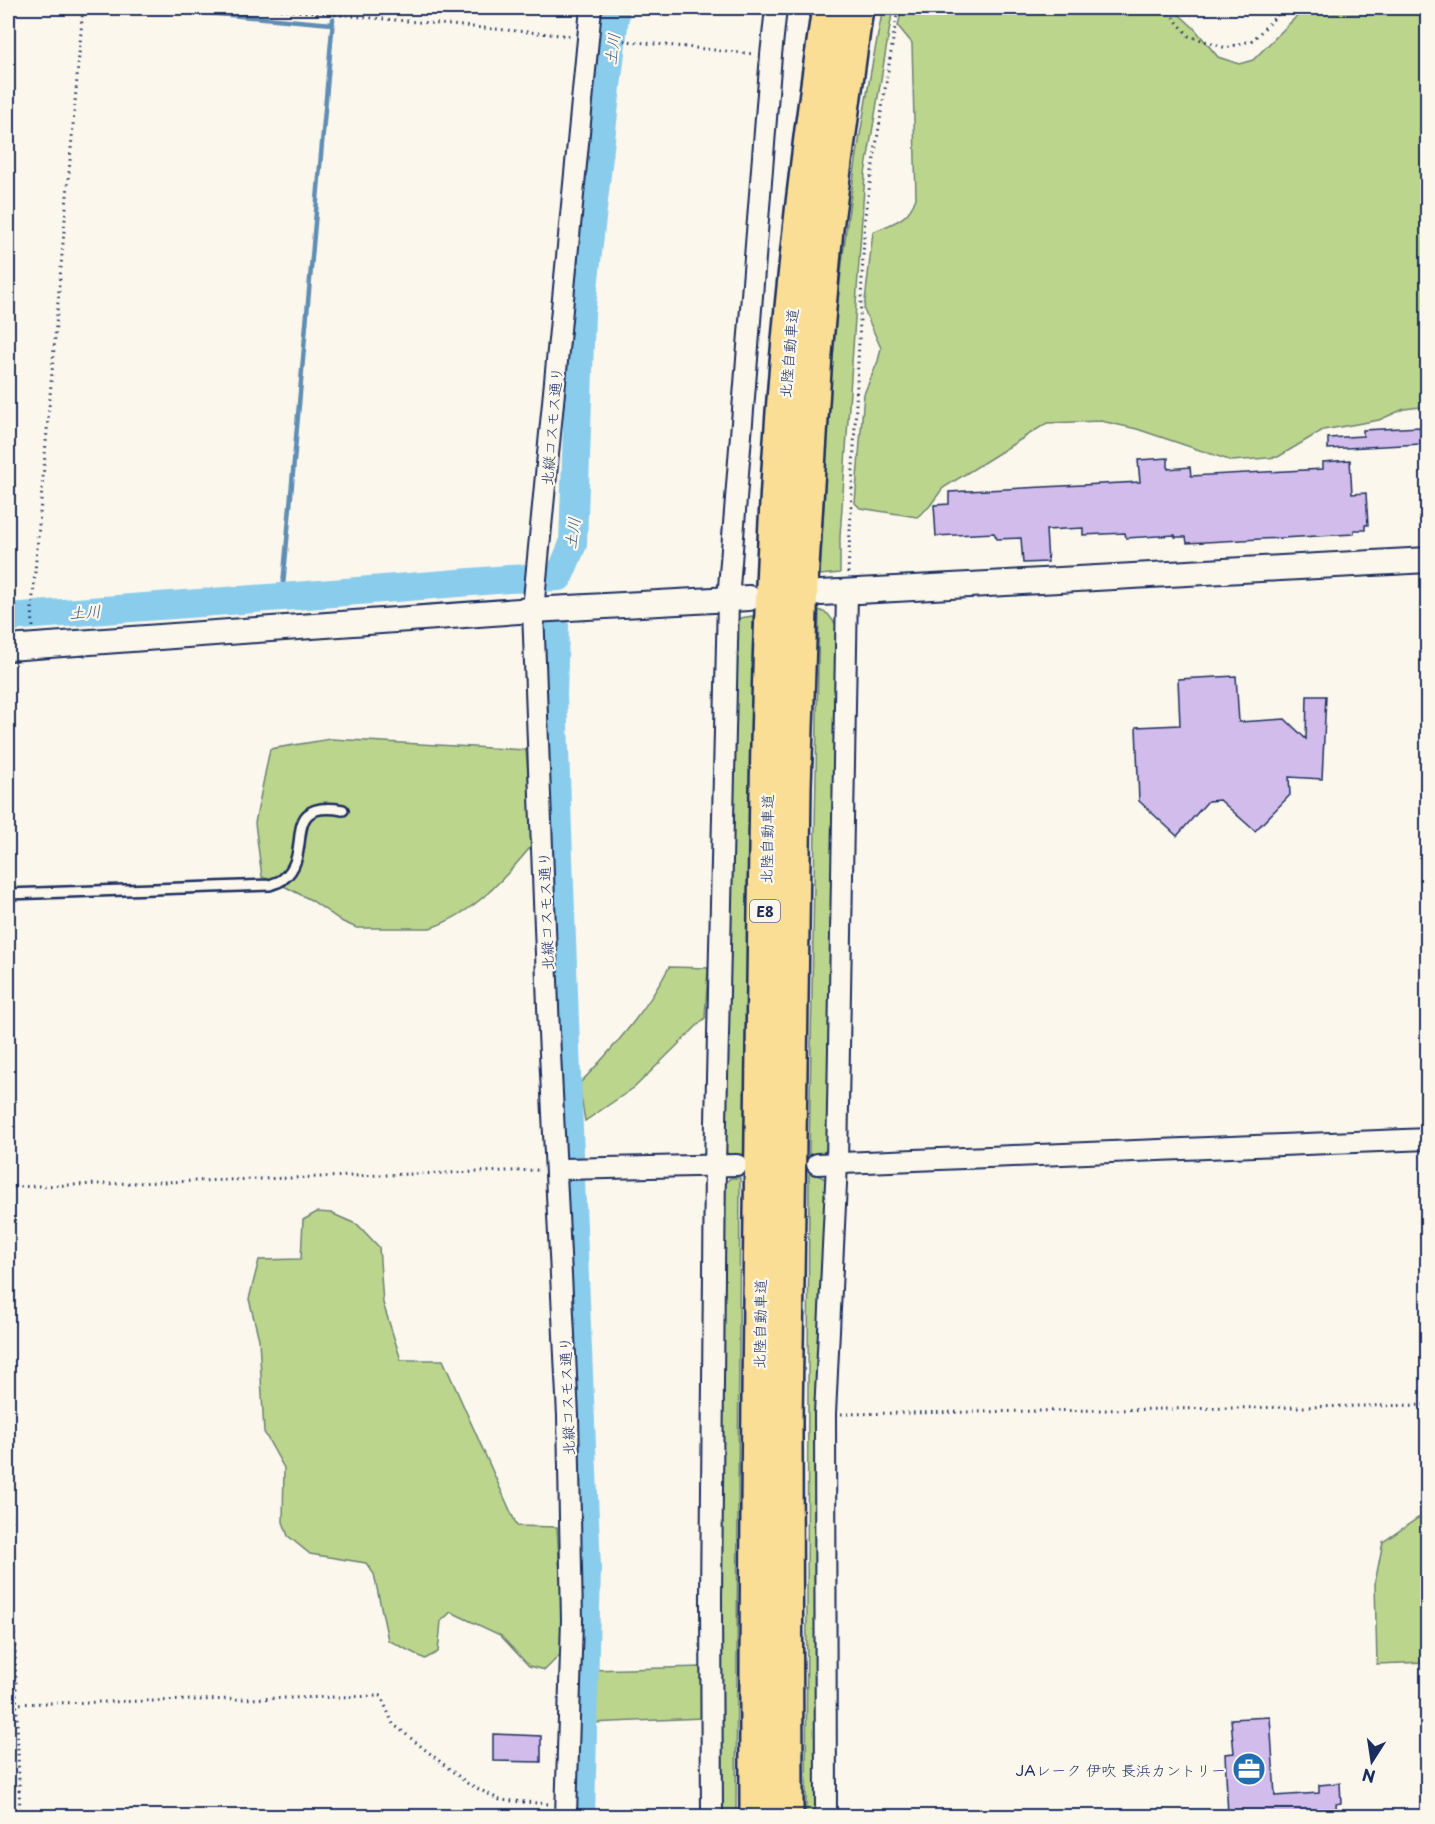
<svg xmlns="http://www.w3.org/2000/svg" width="1435" height="1824" viewBox="0 0 1435 1824" font-family="'Playpen Sans','Klee One',sans-serif">
<rect width="100%" height="100%" fill="#fbf7ec"/>
<filter id="ink" filterUnits="userSpaceOnUse"><feTurbulence type="fractalNoise" baseFrequency=".0167" numOctaves="2"/><feDisplacementMap in="SourceGraphic" scale="12" xChannelSelector="R" yChannelSelector="G"/><feConvolveMatrix kernelMatrix="1 2 1 2 8 2 1 2 1" color-interpolation-filters="sRGB"/></filter>
<g filter="url(#ink)">
<g fill="#bcd58c" stroke="#6c8275" stroke-width="1.5">
<path d="M883,8h10l-28,166 -25,362v37l-20,2c4,-68 6,-136 11,-204 10,-122 28,-243 52,-363z"/>
<path d="M902,8h270l22,20 24,29 21,7 14,-4 52,-52h122v410l-1,-7 -5,-4 -17,2 -25,11 -56,10 -45,27 -46,4 -95,-32 -36,-8 -54,2 -104,65 -14,19 -12,10 -57,-9 -5,-5 9,-109 14,-33 3,-13 -17,-38 9,-78c21,-10 35,-11 43,-34l-4,-155 -14,-17z"/>
<polygon points="819,610 828,614 840,630 830,1146 821,1155 809,1155"/>
<polygon points="753,616 745,1157 729,1155 720,1144 730,635 740,618"/>
<path d="M331,739l195,11 8,93c-29,35 -59,70 -104,85h-73l-14,-6 -32,-22 -35,-18 -14,-5 -7,-54 15,-74z"/>
<path d="M669,967l39,1 -3,50 -70,69 -50,34 -6,-37c33,-34 69,-75 90,-117z"/>
<path d="M809,1174c11,1 16,3 22,12l-3,630h-22z"/>
<polygon points="730,1178 740,1178 736,1816 719,1816 720,1191"/>
<polygon points="317,1212 331,1213 358,1225 379,1247 383,1303 401,1360 443,1360 517,1526 557,1527 565,1650 545,1670 529,1666 500,1635 451,1612 441,1621 438,1652 425,1659 388,1640 374,1574 366,1563 310,1554 288,1536 283,1522 284,1468 264,1432 259,1339 249,1299 259,1260 301,1259 303,1220"/>
<polygon points="1427,1517 1427,1662 1377,1664 1375,1583 1383,1542 1418,1518"/>
<polygon points="701,1667 702,1718 591,1723 590,1670"/>
</g>
<g fill="none" stroke-linecap="round" stroke-linejoin="round">
<g stroke="#5e8db3" stroke-width="4.5">
<polyline points="151,8 332,24"/>
<polyline points="282,597 333,19"/>
</g>
<g stroke="#8acceb" stroke-width="28">
<polyline points="8,617 282,597 509,579 559,577 573,544 581,314 616,8"/>
<polyline points="555,626 553,695 570,1156 587,1568 581,1816"/>
</g>
</g>
<g fill="#d1bcec" stroke="#1b2f5e" stroke-width="1.5">
<polygon points="1420,427 1421,444 1328,449 1328,438 1363,436 1363,430"/>
<polygon points="1168,458 1168,469 1190,467 1191,476 1323,469 1323,462 1350,460 1352,494 1366,493 1368,525 1365,525 1365,530 1354,530 1354,534 1187,543 1186,537 1175,537 1175,535 1126,538 1125,533 1083,535 1083,528 1046,530 1048,562 1023,563 1021,538 997,539 994,533 936,536 934,505 949,504 949,492 1140,482 1138,460"/>
<polygon points="1236,676 1239,722 1285,719 1306,739 1307,696 1326,696 1322,779 1289,777 1290,795 1255,831 1220,800 1208,801 1177,836 1139,801 1136,727 1180,725 1178,679"/>
<polygon points="1270,1717 1275,1796 1319,1793 1319,1785 1340,1783 1341,1803 1336,1804 1337,1816 1228,1816 1225,1754 1234,1753 1231,1719"/>
<polygon points="493,1734 541,1736 541,1762 493,1761"/>
</g>
<g fill="none" stroke-linecap="round" stroke-linejoin="round">
<defs>
<path id="service" d="M8,894l262,-9c4,-2 10,-3 13,-6 33,-26 -6,-80 60,-69"/>
<g id="minor">
<polyline points="817,1164 1428,1139"/>
<polyline points="563,1169 737,1165"/>
<polyline points="566,1816 572,1620 568,1416 549,1033 533,610 591,8"/>
<polyline points="712,1816 711,1598 715,1165 728,600 771,55 776,8"/>
<polyline points="826,1816 825,1414 837,1163 847,591"/>
</g>
<g id="tertiary">
<polyline points="821,593 1428,560"/>
<polyline points="8,648 533,610 749,598"/>
</g>
<g id="motorway">
<path d="M757,1816c-1,-254 3,-509 6,-764 3,-195 4,-389 16,-583 10,-155 27,-308 50,-461"/>
<polyline points="786,1816 785,1420 794,786 801,582 815,354 826,228 856,8"/>
</g>
</defs>
<use href="#service" stroke="#1b2f5e" stroke-width="14"/>
<use href="#minor" stroke="#1b2f5e" stroke-width="24"/>
<use href="#tertiary" stroke="#1b2f5e" stroke-width="28"/>
<use href="#motorway" stroke="#1b2f5e" stroke-width="38"/>
<g stroke="#1b2f5e" stroke-width="3" stroke-dasharray="1.5 4.5" stroke-linecap="butt">
<polyline points="263,8 572,36"/>
<polyline points="1165,8 1189,36 1226,48 1253,40 1284,8"/>
<polyline points="606,39 754,54"/>
<polyline points="848,573 865,215 898,8"/>
<polyline points="33,627 32,607 83,8"/>
<polyline points="8,1187 540,1170"/>
<polyline points="841,1414 1428,1405"/>
<polyline points="8,1430 20,1816"/>
<polyline points="8,1704 381,1696 393,1724 467,1783 500,1800 549,1804"/>
</g>
<use href="#service" stroke="#fbf7ec" stroke-width="9"/>
<use href="#minor" stroke="#fbf7ec" stroke-width="20"/>
<use href="#tertiary" stroke="#fbf7ec" stroke-width="24"/>
<use href="#motorway" stroke="#fbde96" stroke-width="33"/>
</g>
</g>
<defs>
<symbol id="office-disc" viewBox="-11 -11 22 22"><circle r="9.5" fill="#1f6fb2" stroke="#fbf7ec"/><path d="M-6-3h4V-5.5h4V-3h4V5H-6ZM-1-4.5V-3h2v-1.5ZM-6 0V1H6V0Z" fill="#fff"/></symbol>
</defs>
<g fill-rule="evenodd">
<use href="#office-disc" x="1230" y="1750" width="38" height="38"/>
</g>
<g text-anchor="middle" dominant-baseline="central" stroke-width="4.5" stroke-linejoin="round" paint-order="stroke">
<rect fill="#fbf7ec" stroke="#5e6b89" stroke-width="1.5" x="750" y="900" width="30" height="22" rx="4.5"/>
<g font-size="14" font-weight="bold" fill="#1b2f5e">
<text x="765" y="911">E8</text>
</g>
<g font-size="15" fill="#1b2f5e" stroke="#fbf7ec">
<text transform="translate(788 353) rotate(-85)">北陸自動車道</text>
<text transform="translate(551 426) rotate(-85)">北縦コスモス通り</text>
<text transform="translate(766 839) rotate(-89)">北陸自動車道</text>
<text transform="translate(545 911) rotate(-92)">北縦コスモス通り</text>
<text transform="translate(759 1324) rotate(-89)">北陸自動車道</text>
<text transform="translate(566 1396) rotate(-92)">北縦コスモス通り</text>
</g>
<g font-size="15" fill="#1b2f5e" stroke="#fbf7ec" text-anchor="end">
<text x="1226" y="1769">JAレーク 伊吹 長浜カントリー</text>
</g>
<g font-size="16" font-style="italic" fill="#375681" stroke="#fbf7ec">
<text transform="translate(611 49) rotate(-83)">土川</text>
<text transform="translate(571 533) rotate(-82)">土川</text>
<text transform="translate(85 611) rotate(-4)">土川</text>
</g>
</g>
<rect width="1435" height="1824" fill="none" stroke="#fbf7ec" stroke-width="30"/>
<rect x="15" y="15" width="1405" height="1794" fill="none" stroke="#1b2f5e" stroke-width="2" filter="url(#ink)"/>
<g transform="translate(1372 1761) rotate(192)" stroke="#fbf7ec" stroke-width="4.5" paint-order="stroke">
<path d="M0-4.5L10 22L0 15L-10 22Z" fill="#1b2f5e"/>
<text y="-9" font-size="16" font-weight="bold" text-anchor="middle" fill="#1b2f5e">N</text>
</g>
</svg>
